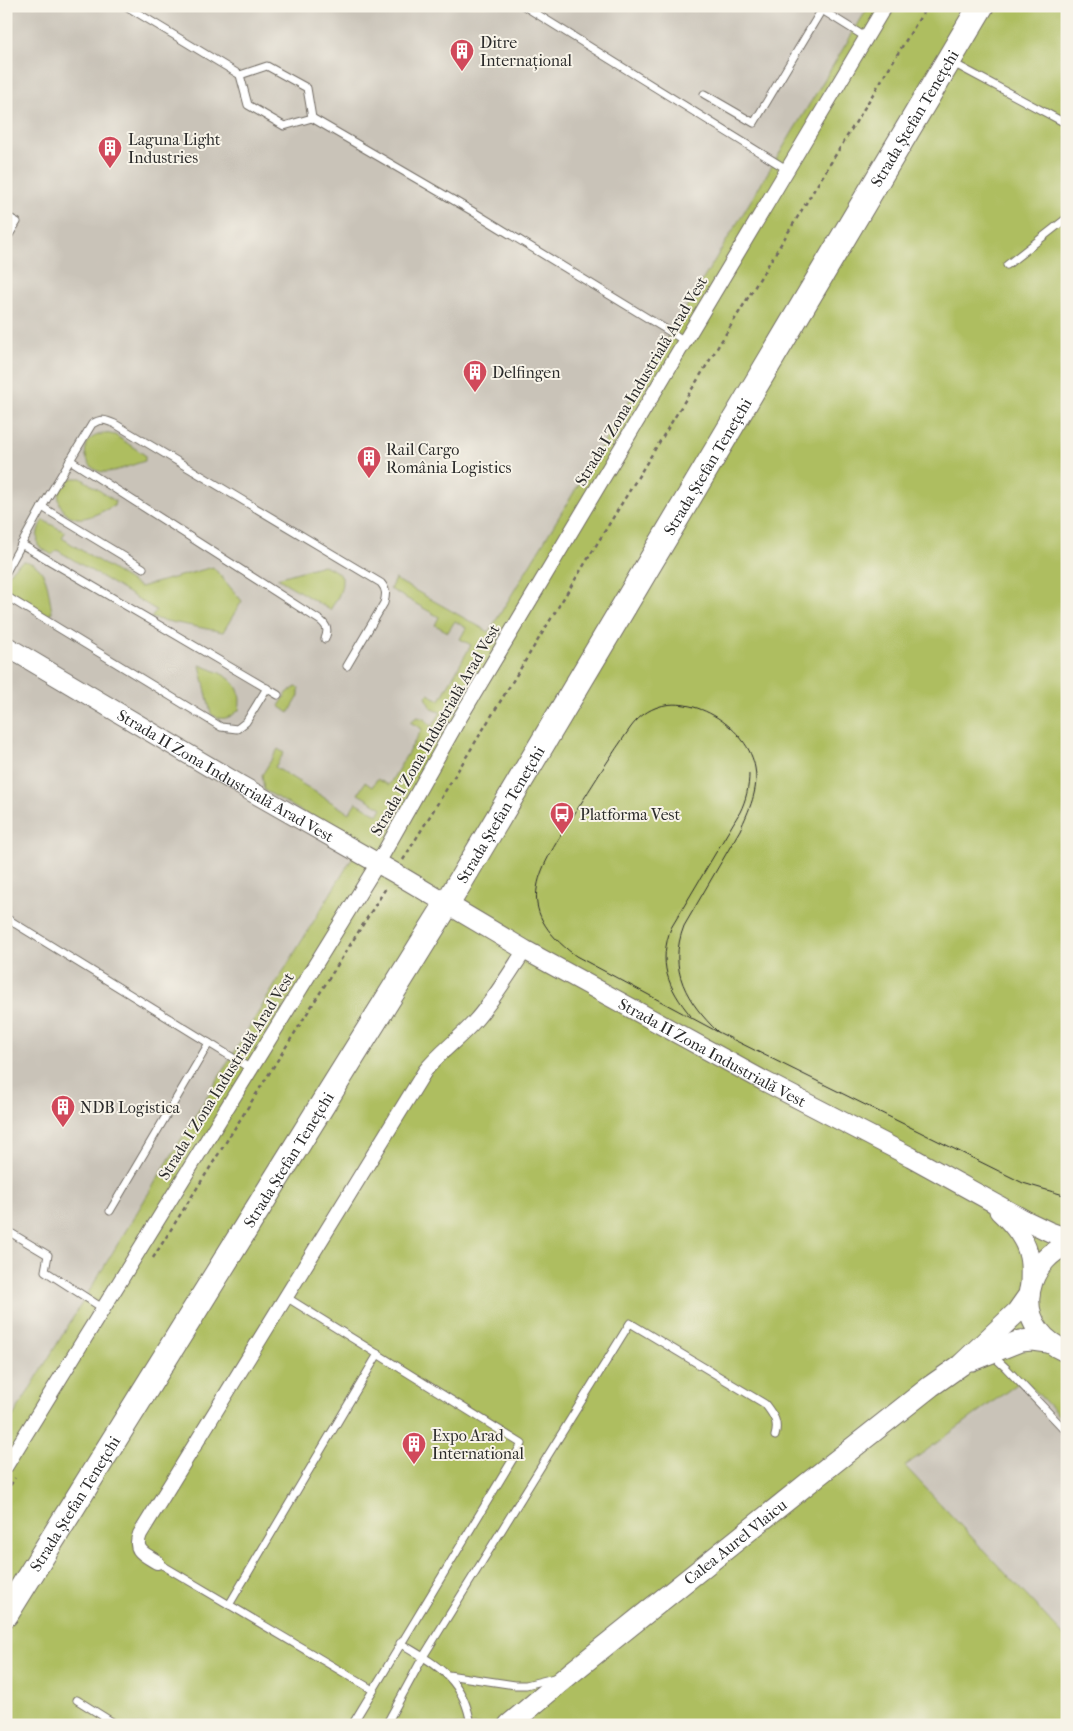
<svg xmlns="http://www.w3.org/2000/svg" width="1073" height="1731" viewBox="0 0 1073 1731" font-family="'IM FELL French Canon',serif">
<rect width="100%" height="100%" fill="#f7f3e8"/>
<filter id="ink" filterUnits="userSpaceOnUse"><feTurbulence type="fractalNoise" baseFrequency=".02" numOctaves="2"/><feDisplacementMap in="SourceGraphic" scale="10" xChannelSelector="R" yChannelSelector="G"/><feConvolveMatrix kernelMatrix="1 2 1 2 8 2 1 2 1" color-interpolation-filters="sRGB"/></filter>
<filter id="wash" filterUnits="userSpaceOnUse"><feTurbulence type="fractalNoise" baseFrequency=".0096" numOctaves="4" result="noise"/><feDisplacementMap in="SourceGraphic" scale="20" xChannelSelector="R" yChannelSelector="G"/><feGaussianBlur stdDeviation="1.12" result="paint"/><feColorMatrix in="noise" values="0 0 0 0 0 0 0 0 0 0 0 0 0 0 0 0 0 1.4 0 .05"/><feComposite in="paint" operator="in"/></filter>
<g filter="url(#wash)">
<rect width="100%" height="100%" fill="#f4e3ca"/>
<g fill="#c9c3b8">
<polygon points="6,6 869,6 6,1428"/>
<polygon points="1024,1379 1067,1424 1067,1639 905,1466"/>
</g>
<g fill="#aebe61" stroke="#6c7446">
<path d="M869,6h198v1418l-43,-45 -119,87 162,173v86h-1061v-297l354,-583 -96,-55 -2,-15 16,-26 6,4 -9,14 74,46 7,-11 22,13 4,-7 -24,-14 7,-12 7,5 5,-8 12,6 33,-56 -12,-7 7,-5c7,1 11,4 15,10l9,-15c-10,-1 -13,-7 -15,-16l2,-2 12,6 31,-55 -11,-6 6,-11 -11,-7 -7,11 -13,-7 4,-8 -49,-28 5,-10 94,53z"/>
<path d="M105,433l10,2 30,20v6c-11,3 -31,12 -42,11 -14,-1 -22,-19 -15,-30 4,-6 11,-7 17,-9z"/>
<path d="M73,478h8l34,23 -1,5c-10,4 -26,14 -37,12 -14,-2 -23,-18 -16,-30 3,-5 8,-7 12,-10z"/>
<path d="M43,520l22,12 -3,6 78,49 73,-20 29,34 -19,31 -72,-14 5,-8 -99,-60 -5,5 -14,-9c-1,-11 -1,-17 5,-26z"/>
<path d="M24,561c25,4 24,31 28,51l-5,4c-11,-7 -25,-13 -35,-21 -12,-12 -1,-29 12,-34z"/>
<path d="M323,565l11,5 8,7c1,14 -5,22 -12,33l-53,-32z"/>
<path d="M200,665c23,9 45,15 39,45 -9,8 -17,12 -28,4z"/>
<polygon points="296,687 299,688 299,696 289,713 279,706 287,693"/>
</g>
</g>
<g filter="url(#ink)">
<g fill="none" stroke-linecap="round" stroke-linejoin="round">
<defs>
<g id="lane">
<polyline points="126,6 240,75"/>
<polyline points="524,6 788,170"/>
<polyline points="822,10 867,38"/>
<polyline points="953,63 1067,124"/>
<polygon points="267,66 307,88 312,118 284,126 248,105 240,75"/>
<polyline points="704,94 754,123 824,6"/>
<polyline points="312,118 472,211 685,341"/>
<polyline points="6,216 17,222 6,240"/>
<polyline points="1007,265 1067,218"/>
<path d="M70,460l251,161c7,6 7,10 4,18"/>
<polyline points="42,507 143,568"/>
<polyline points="21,544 278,695"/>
<path d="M6,572l36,-65 50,-83c9,-6 14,-4 23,0l266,159c6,7 5,12 3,20l-37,63"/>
<polyline points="6,596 221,727 237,729 246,722 267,688"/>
<polyline points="6,918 251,1069"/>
<polyline points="110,1211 209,1043"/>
<polyline points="6,1230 48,1255 45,1271 104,1309"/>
<polyline points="286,1297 522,1444 352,1725"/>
<polyline points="992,1355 1006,1368 1067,1432"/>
<polyline points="157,1562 373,1690"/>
<polyline points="229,1605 378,1354"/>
<path d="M400,1643c37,22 64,36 71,82"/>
<polyline points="448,1675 515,1685 526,1685 554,1678"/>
<polyline points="77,1700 117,1725"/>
<path d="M386,1725l37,-68 207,-334 135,81c9,12 14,18 10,32"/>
</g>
<g id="street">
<polyline points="6,1466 378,863 455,726 885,6"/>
<path d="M157,1562c-13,-8 -24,-11 -17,-28l285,-463c14,-18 33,-31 49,-49 19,-21 35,-48 51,-72"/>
</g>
<g id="secondary">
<path id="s1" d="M6,646l234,139 155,88 130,77 239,131 147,76 114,63 25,12 17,6"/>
<path d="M999,1211c13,12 27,28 30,46 2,9 1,19 1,28"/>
</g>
<g id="primary">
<path d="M1067,1245c-34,13 -50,56 -28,86 7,10 17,16 28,21"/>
<polyline points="972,1360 1020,1341 1033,1340 1048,1342"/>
<path id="s2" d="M509,1725l62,-52 236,-189 124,-98 30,-21 56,-53 12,-17"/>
</g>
<g id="highway">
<path id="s3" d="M6,1614l441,-710 534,-898"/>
</g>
</defs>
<use href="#lane" stroke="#716b63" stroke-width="9"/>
<use href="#street" stroke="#716b63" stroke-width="16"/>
<use href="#secondary" stroke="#716b63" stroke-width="21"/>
<use href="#primary" stroke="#716b63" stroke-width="23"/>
<use href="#highway" stroke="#716b63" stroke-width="27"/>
<g stroke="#716b63" stroke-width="2.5" stroke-dasharray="4 4" stroke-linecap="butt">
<polyline points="403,860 927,6"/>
<polyline points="153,1258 386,888"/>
<polyline points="6,1492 15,1478"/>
</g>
<use href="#lane" stroke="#fff" stroke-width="7"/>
<use href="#street" stroke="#fff" stroke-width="14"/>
<use href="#secondary" stroke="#fff" stroke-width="19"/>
<use href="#primary" stroke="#fff" stroke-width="21"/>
<use href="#highway" stroke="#fff" stroke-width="25"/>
<g stroke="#2b2b2b" stroke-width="1">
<path d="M691,1016c-24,-29 -33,-53 -20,-88l69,-116c6,-12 9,-25 9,-38"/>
<path d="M718,1032c-31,-30 -51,-62 -34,-106l56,-96c9,-20 19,-40 15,-62 -6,-39 -62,-76 -100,-60 -10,4 -18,11 -24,19 -20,28 -38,57 -56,86 -35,56 -66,94 1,143l142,76 305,151 44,13"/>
</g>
</g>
</g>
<defs>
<symbol id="building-pin" viewBox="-11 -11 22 30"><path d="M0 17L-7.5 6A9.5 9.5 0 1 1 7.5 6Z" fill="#d1495b" stroke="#f7f3e8"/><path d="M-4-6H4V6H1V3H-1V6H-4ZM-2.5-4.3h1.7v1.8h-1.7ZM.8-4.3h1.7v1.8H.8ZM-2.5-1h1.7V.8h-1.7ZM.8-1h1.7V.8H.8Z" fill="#fff"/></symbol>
<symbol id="bus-pin" viewBox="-11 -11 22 30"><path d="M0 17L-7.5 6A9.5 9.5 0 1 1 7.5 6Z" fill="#d1495b" stroke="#f7f3e8"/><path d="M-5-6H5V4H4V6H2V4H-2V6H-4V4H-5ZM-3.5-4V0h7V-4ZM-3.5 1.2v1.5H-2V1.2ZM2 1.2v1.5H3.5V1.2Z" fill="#fff"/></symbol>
</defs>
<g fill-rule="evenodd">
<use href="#building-pin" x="448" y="37" width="28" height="38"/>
<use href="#building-pin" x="96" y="134" width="28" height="38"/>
<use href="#building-pin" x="461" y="358" width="28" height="38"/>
<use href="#building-pin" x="355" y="444" width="28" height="38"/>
<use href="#bus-pin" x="548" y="800" width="28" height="38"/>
<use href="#building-pin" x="49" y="1093" width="28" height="38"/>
<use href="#building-pin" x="400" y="1430" width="28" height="38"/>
</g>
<g text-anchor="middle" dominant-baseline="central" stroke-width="4" stroke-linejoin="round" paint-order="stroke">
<g font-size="16" fill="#2b2b2b" stroke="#f7f3e8" text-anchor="start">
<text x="480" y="42">Ditre<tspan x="480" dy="18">Internațional</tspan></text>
<text x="128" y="139">Laguna Light<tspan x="128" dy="18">Industries</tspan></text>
<text x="492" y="372">Delfingen</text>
<text x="386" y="449">Rail Cargo<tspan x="386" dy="18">România Logistics</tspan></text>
<text x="580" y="814">Platforma Vest</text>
<text x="80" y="1107">NDB Logistica</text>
<text x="432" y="1435">Expo Arad<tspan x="432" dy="18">International</tspan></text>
</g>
<g font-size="16" fill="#2b2b2b" stroke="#f7f3e8">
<text stroke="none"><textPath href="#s3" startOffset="1750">Strada Ștefan Tenețchi</textPath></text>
<text transform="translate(641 381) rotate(-59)">Strada I Zona Industrială Arad Vest</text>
<text stroke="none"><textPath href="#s3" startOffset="1345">Strada Ștefan Tenețchi</textPath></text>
<text transform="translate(435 730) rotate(-60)">Strada I Zona Industrială Arad Vest</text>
<text stroke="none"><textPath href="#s1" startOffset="255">Strada II Zona Industrială Arad Vest</textPath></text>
<text stroke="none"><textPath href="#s3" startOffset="940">Strada Ștefan Tenețchi</textPath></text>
<text stroke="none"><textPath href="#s1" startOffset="815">Strada II Zona Industrială Vest</textPath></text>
<text transform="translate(226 1076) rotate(-58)">Strada I Zona Industrială Arad Vest</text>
<text stroke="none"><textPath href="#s3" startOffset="535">Strada Ștefan Tenețchi</textPath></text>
<text stroke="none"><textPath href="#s3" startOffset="130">Strada Ștefan Tenețchi</textPath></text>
<text stroke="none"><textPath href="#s2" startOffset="291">Calea Aurel Vlaicu</textPath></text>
</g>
</g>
<rect width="1073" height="1731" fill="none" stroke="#f7f3e8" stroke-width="25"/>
</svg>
